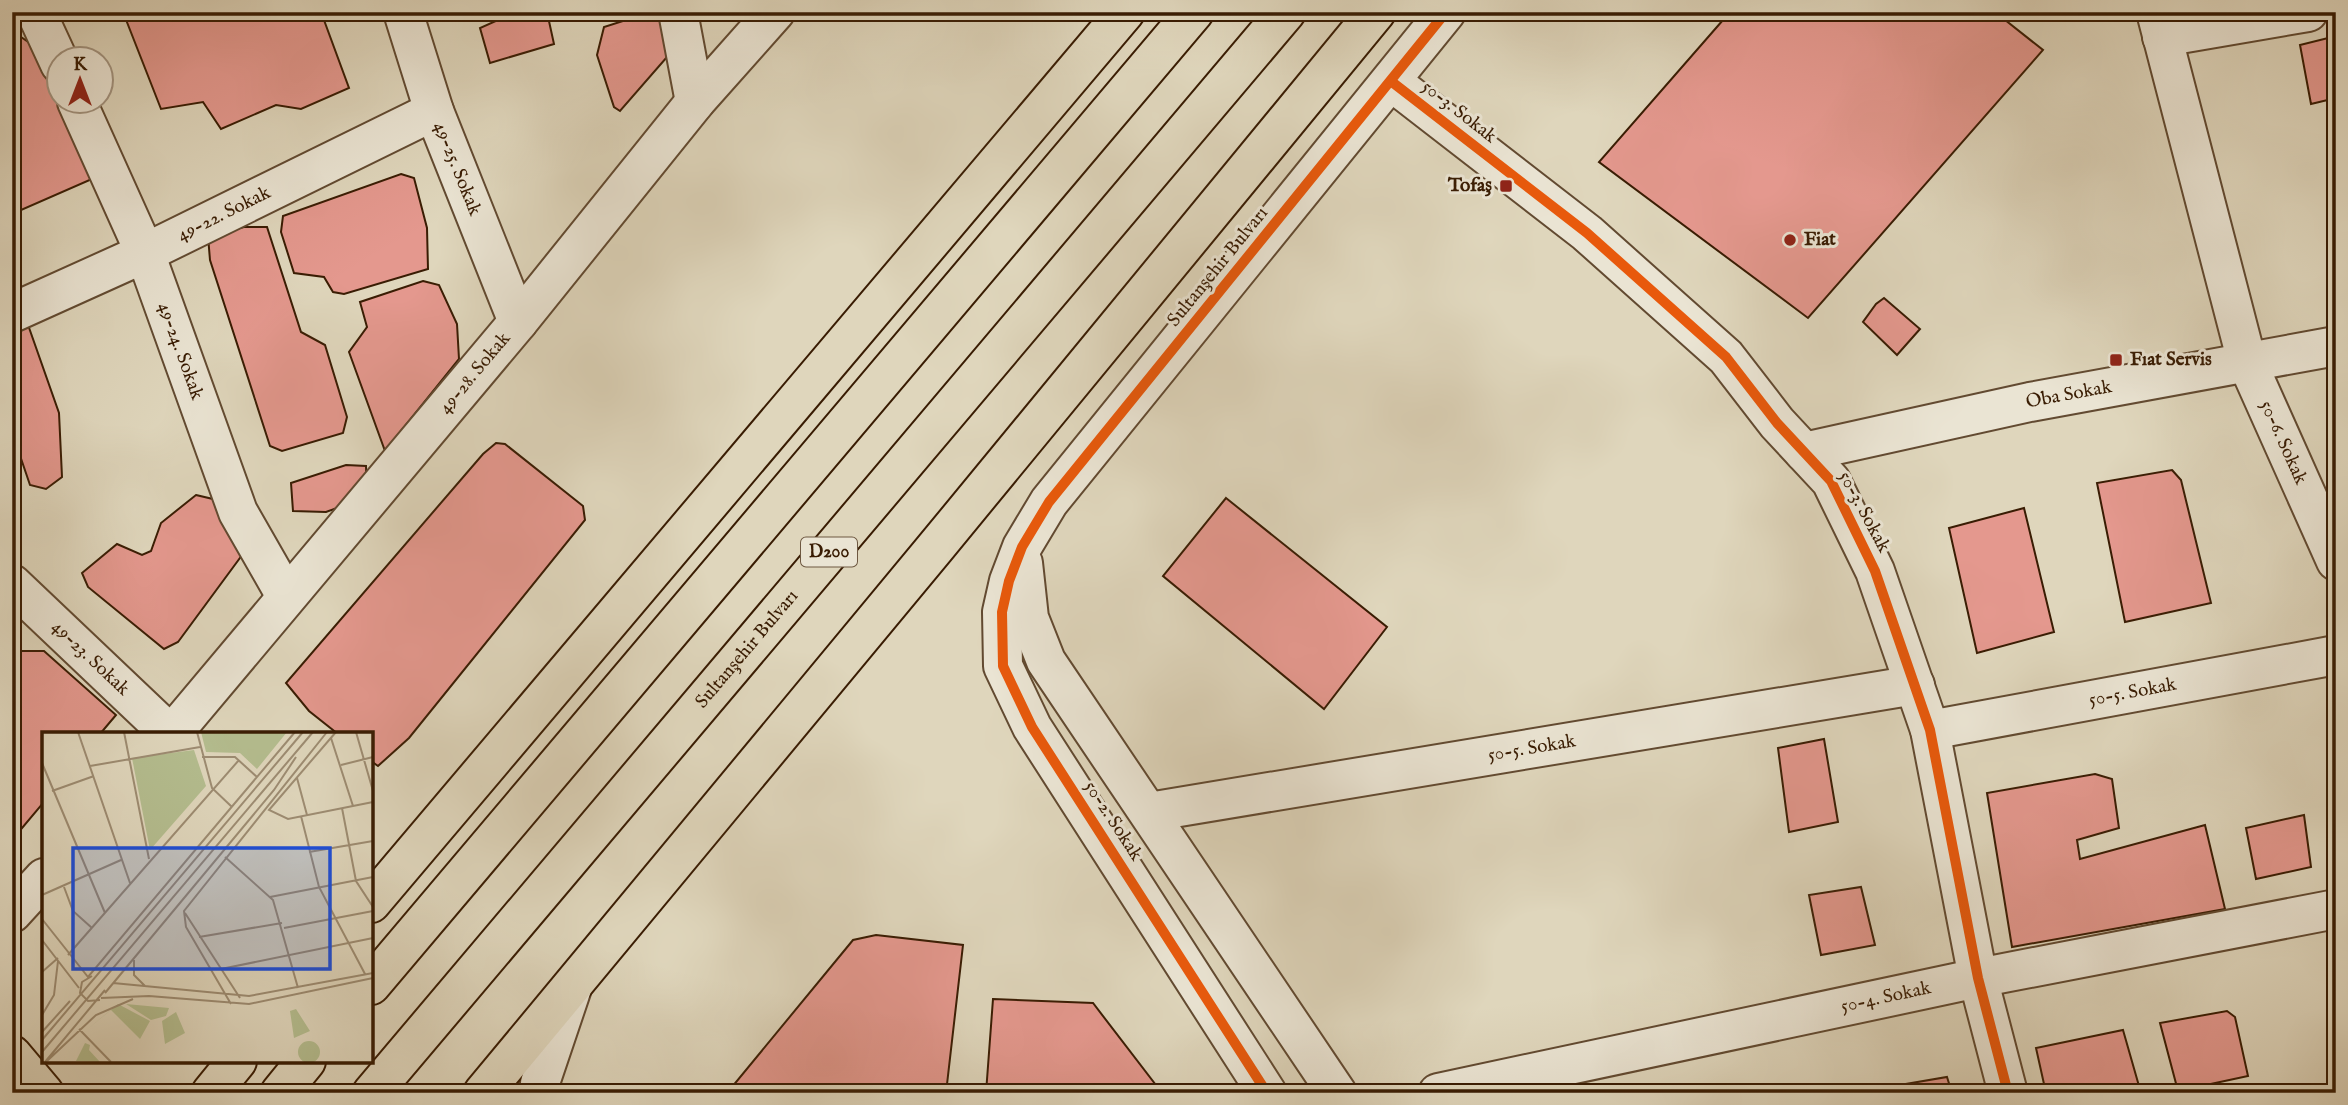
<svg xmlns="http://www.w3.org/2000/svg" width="2348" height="1105" viewBox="0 0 2348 1105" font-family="'IM FELL English',serif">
<rect width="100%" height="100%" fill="#dfd6bc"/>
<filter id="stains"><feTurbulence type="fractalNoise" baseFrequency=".00286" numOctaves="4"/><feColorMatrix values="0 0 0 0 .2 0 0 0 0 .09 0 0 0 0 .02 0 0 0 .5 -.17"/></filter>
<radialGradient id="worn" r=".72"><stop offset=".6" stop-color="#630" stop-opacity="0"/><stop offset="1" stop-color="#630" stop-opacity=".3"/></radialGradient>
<g fill="#e4988e" stroke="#391c03" stroke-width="2">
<polygon points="123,12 321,12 349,88 301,109 276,105 221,129 203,102 161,109"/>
<polygon points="516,12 547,12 554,44 490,63 480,28"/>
<polygon points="1714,12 1995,12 2043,50 1808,318 1599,162 1723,20"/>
<polygon points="626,20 665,20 674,49 620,111 614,107 597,55 604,27"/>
<polygon points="2336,36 2336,98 2311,104 2300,45"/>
<polygon points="21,37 34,46 92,179 12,214 12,39"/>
<polygon points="401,174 414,178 427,228 428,269 344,294 333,292 324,277 294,273 281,232 283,216"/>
<polygon points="244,227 267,227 301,332 325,345 347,417 343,433 282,451 270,446 210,260 208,236"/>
<polygon points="423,281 439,285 457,324 459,359 385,451 349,352 367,327 360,302"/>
<polygon points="1884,298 1920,329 1897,355 1863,322 1876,304"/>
<polygon points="12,322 27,322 59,413 62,477 46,489 30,485 12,432"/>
<polygon points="496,443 505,444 583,506 585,520 409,738 378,766 371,761 371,734 338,734 309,711 286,683 483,454"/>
<polygon points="346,465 366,466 367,497 326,512 293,511 291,483"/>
<polygon points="2172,470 2181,480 2211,603 2125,622 2097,483"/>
<polygon points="196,495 217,500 248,547 178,642 164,649 88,587 82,573 117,544 142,555 151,551 161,523"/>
<polygon points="1226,498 1387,627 1324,709 1163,576"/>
<polygon points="2024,508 2054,632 1977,653 1949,528"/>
<polygon points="22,651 44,651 116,715 100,734 44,734 44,802 12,840 12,658"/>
<polygon points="1824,739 1838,822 1789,832 1778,748"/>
<polygon points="2095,774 2112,779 2119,828 2077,840 2080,859 2205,825 2225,909 2012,947 1987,793"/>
<polygon points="2304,815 2311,867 2256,879 2246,828"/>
<polygon points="1861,887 1875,945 1821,955 1809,895"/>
<polygon points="876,935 963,945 946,1093 727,1093 853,940"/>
<polygon points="993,999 1093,1003 1162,1093 986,1093"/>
<polygon points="2227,1011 2235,1017 2248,1076 2178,1091 2160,1023"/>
<polygon points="2123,1030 2141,1093 2046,1093 2036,1048"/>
<polygon points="1947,1077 1952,1093 1853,1093"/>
<polygon points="2256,1084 2265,1084 2267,1093 2216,1093"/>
</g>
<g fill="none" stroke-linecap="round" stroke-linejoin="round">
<defs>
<g id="minor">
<polyline points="36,12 60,64"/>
<path id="s1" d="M403,12l31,99 84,211"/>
<polyline points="678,12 695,102"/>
<path id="s2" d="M2156,12l91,350 89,199"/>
<polyline points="2162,37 2308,12"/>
<polyline points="1392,82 1587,233 1726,357 1777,423 1831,481 1875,571 1930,730 1978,978 2008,1093"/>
<path id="s3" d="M77,102l68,151 93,259 48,84"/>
<path id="s4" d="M12,313l133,-60 289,-142"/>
<path id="s5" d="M1804,452l226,-50 306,-56"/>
<polyline points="1023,563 1029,618 1046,661 1337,1093"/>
<path id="s6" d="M12,584l158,150"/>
<path id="s7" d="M1930,730l406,-75"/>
<path id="s8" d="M172,734l346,-412 177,-220 80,-90"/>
<path id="s9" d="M1149,812l766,-127"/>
<polyline points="12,913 44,878"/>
<polyline points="541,1093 540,1083 572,988"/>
<polyline points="1267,1093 1032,727 1003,666 1002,612 1009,581 1022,547 1049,502 1446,12"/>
<path id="s10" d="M1438,1093l540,-115 358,-69"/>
</g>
<g id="major">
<polyline points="371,903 1125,12"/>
<polyline points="12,1055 44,1093"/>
<polyline points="211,1093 237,1061"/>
<polyline points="483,1093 935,548 1376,12"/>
</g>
<g id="highway">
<polyline points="371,985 1194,12"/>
<polyline points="280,1093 306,1061"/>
<path id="s11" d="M372,1093l914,-1081"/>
</g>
</defs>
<use href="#minor" stroke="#624a31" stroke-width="42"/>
<use href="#major" stroke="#391c03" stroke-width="42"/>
<use href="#highway" stroke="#391c03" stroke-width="42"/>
<use href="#minor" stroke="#eae4d3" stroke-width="38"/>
<use href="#major" stroke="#dfd6bc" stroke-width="38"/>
<use href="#highway" stroke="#dfd6bc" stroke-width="38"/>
<defs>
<g id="cycleway">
<polyline points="1392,82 1587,233 1726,357 1777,423 1831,481 1875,571 1930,730 1978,978 2008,1093"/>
<polyline points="1267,1093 1032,727 1003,666 1002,612 1009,581 1022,547 1049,502 1446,12"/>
</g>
</defs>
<use href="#cycleway" stroke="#eae4d3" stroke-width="15"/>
<use href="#cycleway" stroke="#e8590c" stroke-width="10"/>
</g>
<g fill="#8f2418" stroke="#eae4d3" stroke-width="2.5">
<rect x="1499" y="179" width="14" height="14" rx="3.5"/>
<circle cx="1790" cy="240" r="7"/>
<rect x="2109" y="353" width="14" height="14" rx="3.5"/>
</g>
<g text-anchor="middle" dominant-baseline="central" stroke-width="6" stroke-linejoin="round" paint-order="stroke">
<rect fill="#eae4d3" stroke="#6e5841" stroke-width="2" x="801" y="537.5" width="56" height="29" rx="5"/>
<g font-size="18" font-weight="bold" fill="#391c03">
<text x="829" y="552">D200</text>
</g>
<g font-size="19" fill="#391c03" stroke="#eae4d3">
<text transform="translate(1459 112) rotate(38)">50-3. Sokak</text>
<text stroke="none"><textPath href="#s1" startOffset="166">49-25. Sokak</textPath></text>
<text stroke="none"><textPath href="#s4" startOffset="234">49-22. Sokak</textPath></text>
<text transform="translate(1218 267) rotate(-51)">Sultanşehir Bulvarı</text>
<text stroke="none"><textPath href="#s3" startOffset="270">49-24. Sokak</textPath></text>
<text stroke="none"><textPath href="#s8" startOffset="471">49-28. Sokak</textPath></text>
<text stroke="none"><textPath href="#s5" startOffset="271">Oba Sokak</textPath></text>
<text stroke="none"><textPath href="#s2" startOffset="450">50-6. Sokak</textPath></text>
<text transform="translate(1864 512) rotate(62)">50-3. Sokak</text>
<text stroke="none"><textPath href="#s11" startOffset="581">Sultanşehir Bulvarı</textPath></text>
<text stroke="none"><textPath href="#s6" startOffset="108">49-23. Sokak</textPath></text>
<text stroke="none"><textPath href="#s7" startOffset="206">50-5. Sokak</textPath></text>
<text stroke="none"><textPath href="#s9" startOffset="388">50-5. Sokak</textPath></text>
<text transform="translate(1113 821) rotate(57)">50-2. Sokak</text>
<text stroke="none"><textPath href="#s10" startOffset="458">50-4. Sokak</textPath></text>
</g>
<g font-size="19" font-weight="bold" fill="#391c03" stroke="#eae4d3" text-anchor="start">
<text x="1492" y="186" text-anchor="end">Tofaş</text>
<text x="1804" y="240">Fiat</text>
<text x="2130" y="360">Fıat Servis</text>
</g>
</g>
<g transform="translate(42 732)">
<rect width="331" height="331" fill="#dfd6bc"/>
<path d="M159,0h86l-30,37 -17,-16 -34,-1zM152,18l12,36 -56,64 -18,-92zM76,272l32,17 -10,18 -29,-29 -27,22zM84,272l43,4 -3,8 -15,4zM254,277l14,22 -16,7 -4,-27zM134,280l9,21 -20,11 -3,-23zM256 320a11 11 0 1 1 22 0a11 11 0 1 1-22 0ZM43,311l5,2 -1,5 11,12 -24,-1z" fill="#b4bd8f"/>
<path fill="none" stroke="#9d8c72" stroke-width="2" d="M36,0l52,151M82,0l25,127M155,0l15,56 20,19M294,0l-67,78 19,9 85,-17M314,0l17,59M289,6l22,68M160,25h33l22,20M0,31l63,150M299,33l32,-8M48,34l110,-19M255,46l10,37M10,59l42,-15M300,76l14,73 17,26M259,84l18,71 46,87M267,120l64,-11M183,125l48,43 25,88M22,155l9,24 19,17M0,163l79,-35M228,165l103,-20M143,181l55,85M0,187l46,58 207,-245M242,196l89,-17M157,205l83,-14M0,208l37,48M26,223l171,-195M92,228v15l11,11M179,237l152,-31M0,240l16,-14M50,244l-10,6 -2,11 8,8 12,-1M71,251l136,13 124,-23M63,261l169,-203 22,-33M59,266l48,-2 100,8 124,-26M189,272l-45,-77 -2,-16 143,-179M0,283l12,-20 4,-34M37,297l32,33M0,300l28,-31M0,308l261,-308M0,320l271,-320M5,329l49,-46 37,-16M3,330l60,-72"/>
<path fill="#1d4ed8" fill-opacity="0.15" stroke="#1d4ed8" stroke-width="3.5" d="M31,116h257v121h-257z"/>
<rect width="331" height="331" fill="none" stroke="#391c03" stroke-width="3.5"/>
</g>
<rect width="2348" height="1105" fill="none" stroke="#dfd6bc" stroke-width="42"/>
<rect x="14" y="14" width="2320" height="1077" fill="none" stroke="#391c03" stroke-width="3.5"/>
<rect x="21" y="21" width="2306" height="1063" fill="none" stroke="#391c03" stroke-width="2"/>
<g transform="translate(80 80)"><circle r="33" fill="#eae4d3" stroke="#a39480" stroke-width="2"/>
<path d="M0-5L12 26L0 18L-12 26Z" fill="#8f2418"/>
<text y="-10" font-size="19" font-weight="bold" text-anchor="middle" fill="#391c03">K</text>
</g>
<rect width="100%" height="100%" filter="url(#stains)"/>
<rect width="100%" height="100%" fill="url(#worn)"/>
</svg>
